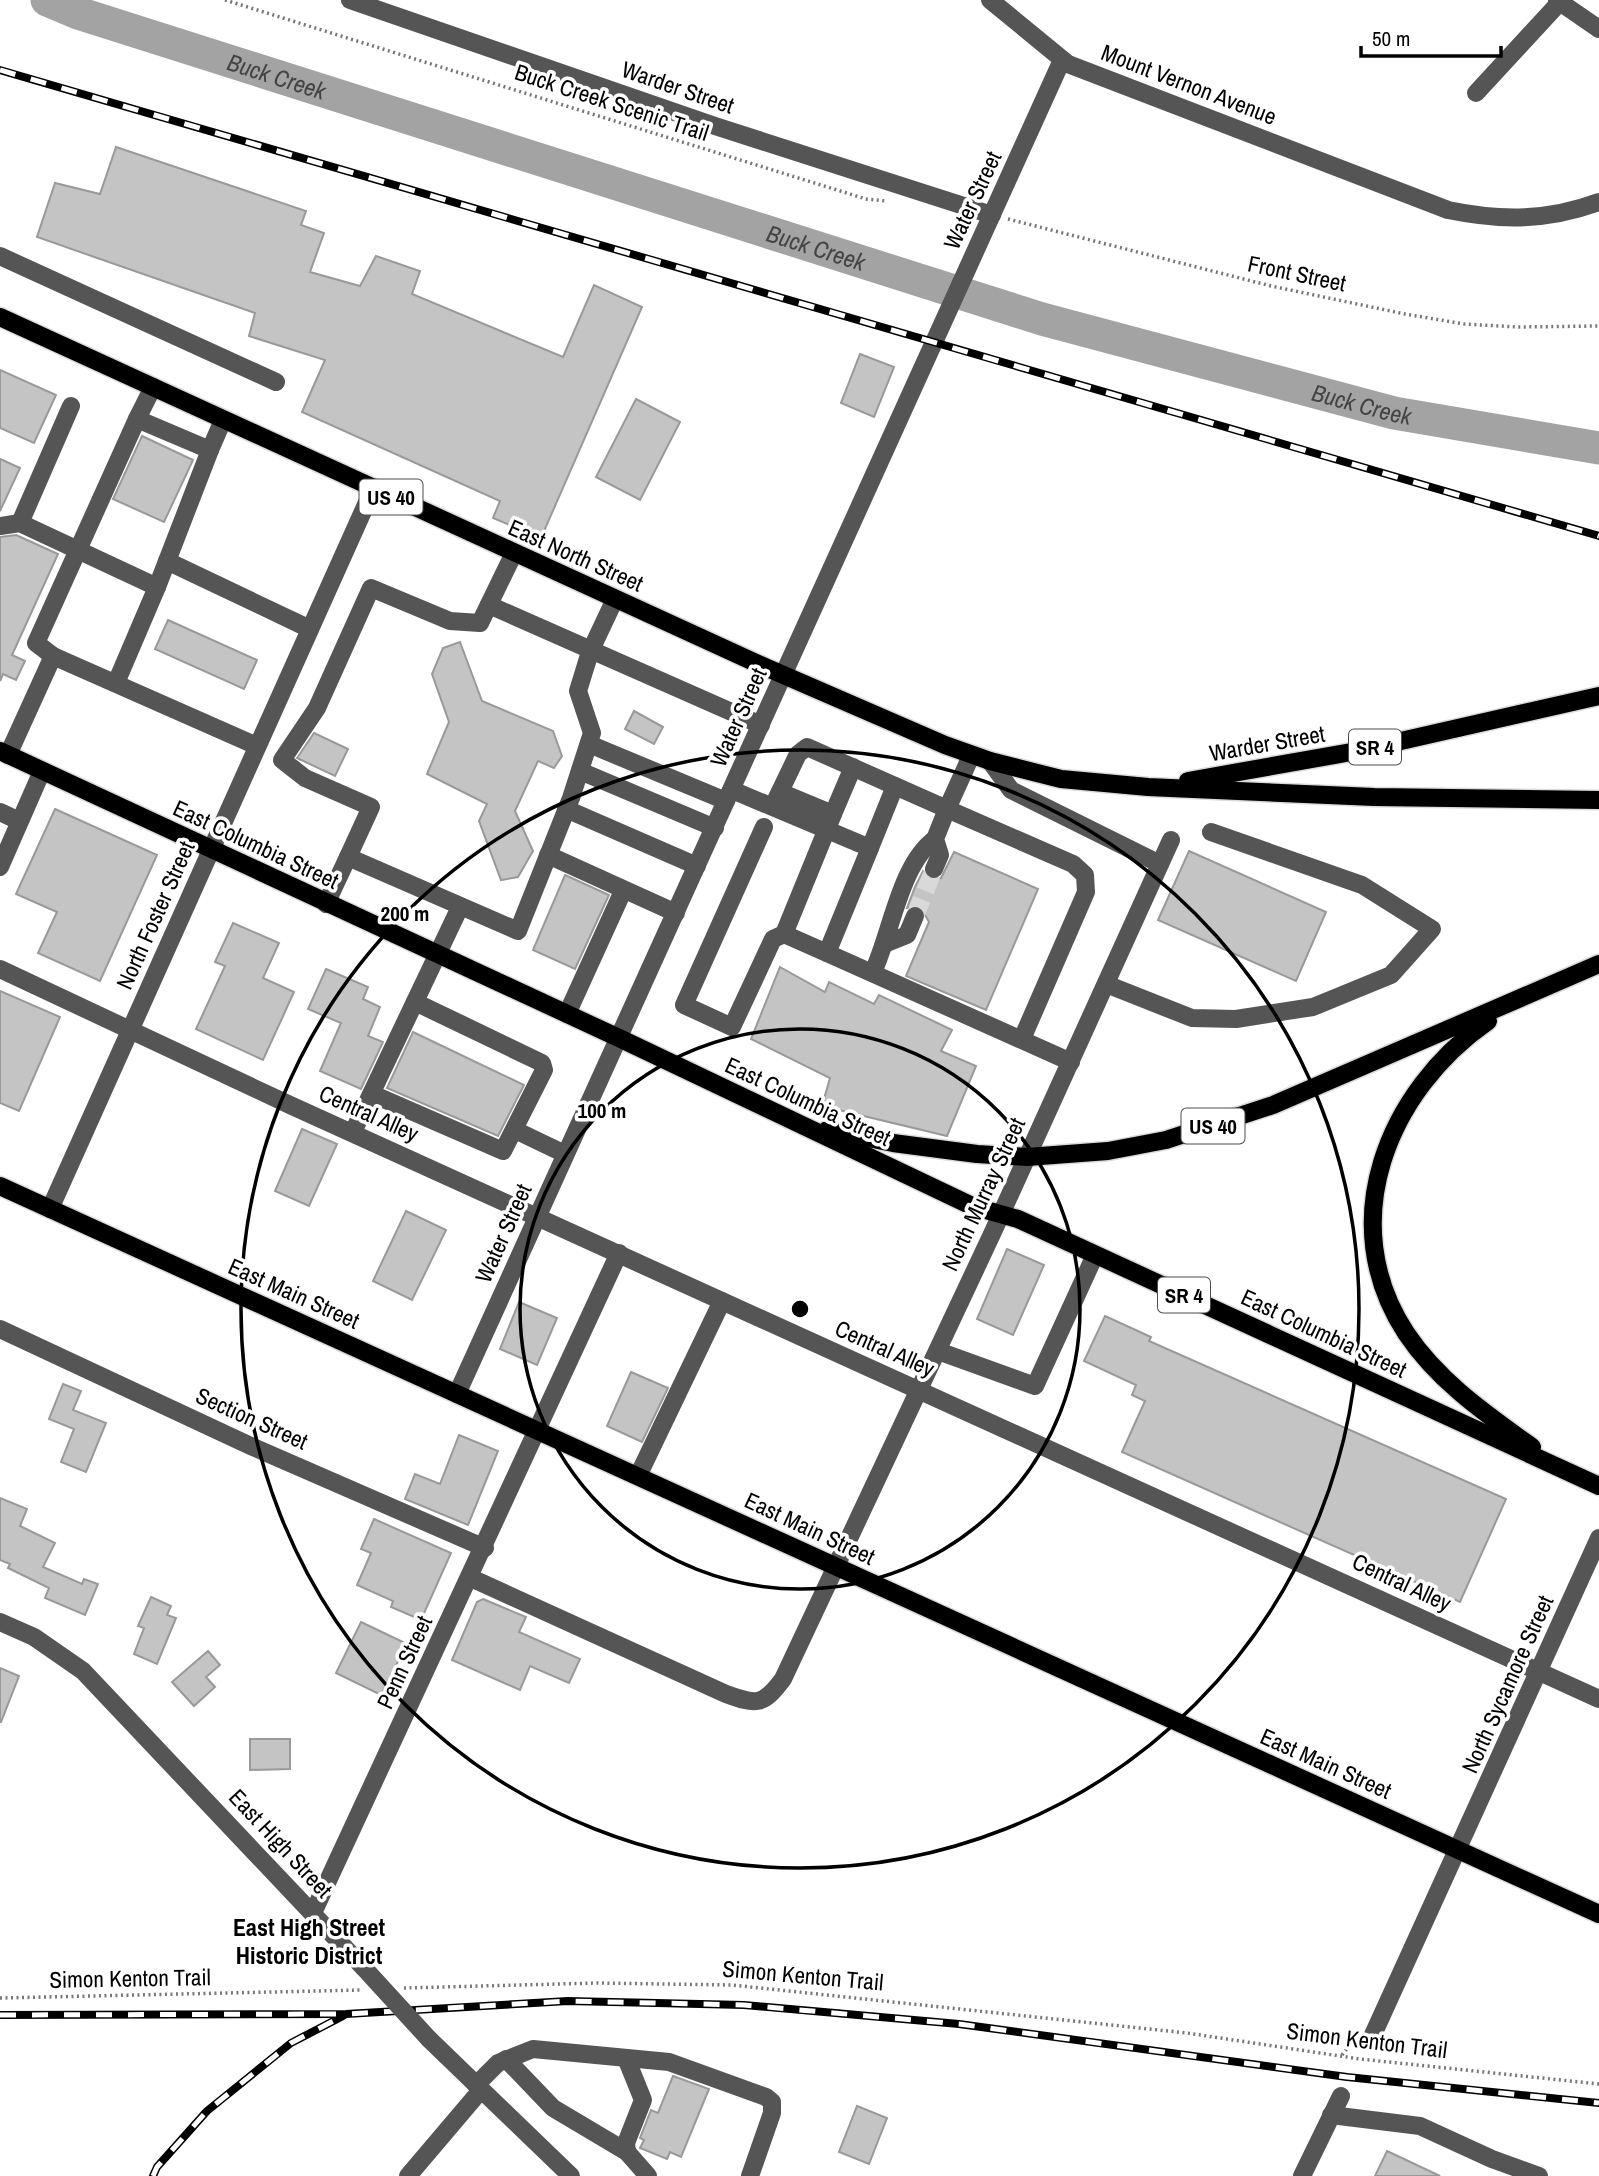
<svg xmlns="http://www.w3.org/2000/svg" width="1599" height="2176" viewBox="0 0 1599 2176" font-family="'Archivo Narrow',sans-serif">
<rect width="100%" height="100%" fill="#fff"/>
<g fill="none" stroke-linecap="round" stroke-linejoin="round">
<path stroke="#a3a3a3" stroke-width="33" id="s1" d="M47,0l31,13 964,306 352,94 205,35"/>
</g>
<g fill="#c4c4c4" stroke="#999" stroke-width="2">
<polygon points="116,147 306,211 301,225 324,233 310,272 360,286 376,256 420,271 412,294 563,357 594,285 642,307 541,538 493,518 500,501 302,412 325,360 249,336 255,313 37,237 55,183 100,194"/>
<polygon points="860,354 894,367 874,417 841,403"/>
<polygon points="0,370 56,395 34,443 0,428"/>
<polygon points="636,399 680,422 640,500 596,477"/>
<polygon points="142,436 193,460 164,522 113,499"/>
<polygon points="0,459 20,468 0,511"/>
<polygon points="16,535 58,554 12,655 25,661 16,680 3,674 0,681 0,537"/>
<polygon points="168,620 257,660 244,689 155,649"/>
<polygon points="460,642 482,701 553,731 562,756 554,768 538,761 515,811 533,851 518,877 501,880 479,821 487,804 427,774 449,722 432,674 443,648"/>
<polygon points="634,711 663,727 654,744 625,729"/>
<polygon points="314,733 348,749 335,776 297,758"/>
<polygon points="55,809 157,855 100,981 38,953 57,912 16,894"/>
<polygon points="1189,851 1326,912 1296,981 1158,920"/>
<polygon points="954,852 1038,889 986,1010 906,976 929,922 920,906 907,908 915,887 923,871 930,880 941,878"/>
<polygon points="565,875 609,895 575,969 533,950"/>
<polygon points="233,923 279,943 263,978 294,992 263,1060 196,1029 225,966 215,962"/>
<polygon points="780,967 825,992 829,982 874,1004 879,995 952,1030 941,1051 976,1066 947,1136 822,1106 830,1078 751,1039"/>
<polygon points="326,969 368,987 363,999 380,1007 368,1036 383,1042 361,1089 320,1071 341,1023 308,1009"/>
<polygon points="0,991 60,1017 19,1111 0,1103"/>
<polygon points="413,1032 524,1085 498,1136 387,1088"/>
<polygon points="302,1129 337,1144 309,1206 275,1191"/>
<polygon points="406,1211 446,1230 412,1300 373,1281"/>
<polygon points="1007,1249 1044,1265 1013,1335 977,1319"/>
<polygon points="519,1302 557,1318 537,1365 500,1349"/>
<polygon points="1105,1316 1151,1337 1149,1341 1506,1499 1460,1602 1122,1452 1145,1401 1132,1395 1136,1385 1084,1361"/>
<polygon points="631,1372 668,1388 642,1442 607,1426"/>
<polygon points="63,1384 81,1391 73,1410 106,1423 86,1472 61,1462 74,1429 49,1419"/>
<polygon points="459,1435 498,1451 468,1525 405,1499 415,1474 440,1484"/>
<polygon points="0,1498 27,1509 20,1526 55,1543 43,1567 82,1584 84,1579 98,1584 85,1615 45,1598 49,1588 8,1568 10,1564 0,1560"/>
<polygon points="374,1519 451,1553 421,1620 391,1607 393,1601 357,1585 371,1553 361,1549"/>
<polygon points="151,1597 171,1606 167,1615 176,1618 157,1664 134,1654 144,1628 138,1626"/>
<polygon points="483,1599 526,1617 519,1632 580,1659 569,1683 530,1666 520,1690 452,1660 477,1602"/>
<polygon points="361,1622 407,1644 381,1695 336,1673"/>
<polygon points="208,1651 220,1665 206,1677 215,1687 194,1706 172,1682"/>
<polygon points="0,1668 19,1676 1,1722 0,1722"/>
<polygon points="250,1739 290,1739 290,1769 250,1770"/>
<polygon points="673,2076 709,2089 681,2157 670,2152 667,2159 640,2148 644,2140 640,2138 651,2110 658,2113"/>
<polygon points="857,2106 887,2118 869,2164 839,2152"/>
<polygon points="1387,2151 1440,2176 1375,2176"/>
</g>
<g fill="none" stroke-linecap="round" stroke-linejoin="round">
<polyline stroke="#d9d9d9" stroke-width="18" stroke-dasharray="18 9" stroke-linecap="butt" points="915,916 934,869"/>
<defs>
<g id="major">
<polyline points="0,317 765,667 945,745 990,761 1061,779 1148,787 1374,797 1599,800"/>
<polyline points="0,751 619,1038 972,1206 1018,1219 1599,1486"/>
<polyline points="1188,781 1357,751 1599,696"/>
<path d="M1488,1021c-101,70 -154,202 -82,312 32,48 80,81 126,114"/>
<polyline points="827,1130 893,1143 977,1154 1027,1157 1108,1151 1166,1140 1273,1105 1599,964"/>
<polyline points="0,1186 1599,1914"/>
</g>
</defs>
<use href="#major" stroke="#dbdbdb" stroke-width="21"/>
<g stroke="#777" stroke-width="3.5" stroke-dasharray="2 3.5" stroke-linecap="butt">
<polyline points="225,0 866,199 886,201"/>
<polyline points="1008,219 1271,286 1405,314 1464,324 1518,327 1599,326"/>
<polyline points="404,1988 597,1983 732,1985 1187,2033 1360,2059 1599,2084"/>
<polyline points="0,1998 362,1990"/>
<polyline points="1342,2055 1354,2039"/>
</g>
<g stroke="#555" stroke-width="18">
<polyline points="350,0 715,126 992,215"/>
<path d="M990,0l78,64 380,146c53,11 100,11 151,-8"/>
<polyline points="1557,0 1599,29"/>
<polyline points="1476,93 1560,2"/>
<polyline points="0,256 276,382"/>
<polyline points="137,419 153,387"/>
<polyline points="210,450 223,420"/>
<polyline points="20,523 71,406"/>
<polyline points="0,526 20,523 157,587 210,450 137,419 36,643 53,656"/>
<polyline points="514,553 480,623 450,621 371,588 317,708 282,760 305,778 371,807 348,857 518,931 571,798 592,733 578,691 590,652 615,599"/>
<polyline points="167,561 310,629"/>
<polyline points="489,605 761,725"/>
<polyline points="116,683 157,587"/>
<polyline points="589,744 726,801"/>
<polyline points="8,755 53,656 257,746"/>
<polyline points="990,761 1011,790 1160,864"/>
<polyline points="580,771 715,828"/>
<polyline points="732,790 870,848 827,953 1071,1062"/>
<polyline points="780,792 833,814 784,934"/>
<polyline points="775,802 798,754 807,747 895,786"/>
<polyline points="566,809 697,866"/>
<polyline points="0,812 19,821"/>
<polyline points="833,814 853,767"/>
<polyline points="764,827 684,1005 732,1027 773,939 784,934 827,953"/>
<polyline points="870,848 895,786 947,809 971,756"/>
<polyline points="548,855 676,913"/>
<polyline points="0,867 42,771"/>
<polyline points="934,869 940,855 935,839 947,809 1073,864 1085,875 1086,892 1022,1039"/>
<polyline points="326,904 348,857"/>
<polyline points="887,943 907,935 915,916"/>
<polyline points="0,969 290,1105 1599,1699"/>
<path d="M873,972c18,-38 27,-108 62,-133"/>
<polyline points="1106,984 1192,1018 1236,1019 1313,1007 1391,975 1432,929 1362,885 1211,832"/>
<polyline points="567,1014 623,891"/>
<polyline points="372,1094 503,1151 544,1070 542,1063 415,1002"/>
<polyline points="515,1130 565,1154"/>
<polyline points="353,1132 460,907"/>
<polyline points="50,1209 373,489"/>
<polyline points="0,1329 253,1447 485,1548"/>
<polyline points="938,1351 1035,1386 1095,1255"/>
<polyline points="457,1394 1062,60"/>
<polyline points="638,1476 722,1301"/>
<path d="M471,1578l255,116c30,11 37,12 57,-15l209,-445 179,-394"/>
<polyline points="0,1622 34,1637 83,1671 364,1968"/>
<polyline points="313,1913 619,1253"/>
<polyline points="1372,2037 1599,1538"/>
<polyline points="429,2039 571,2176"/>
<polyline points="626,2058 643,2100 626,2143 627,2152"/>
<polyline points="506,2059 553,2108 627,2152 648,2176"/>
<polyline points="476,2085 498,2063 533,2049 669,2062 766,2097 772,2102 772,2113 750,2176"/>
<polyline points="1331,2115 1420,2126 1492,2159 1539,2176"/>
<polyline points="408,2176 481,2090"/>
<polyline points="1302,2176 1341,2096"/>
</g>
<use href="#major" stroke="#000" stroke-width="18"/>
<defs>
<g id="rail">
<polyline points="0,70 1599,536"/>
<polyline points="0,2015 346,2014 568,2001 744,2005 959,2024 1347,2077 1599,2103"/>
<polyline points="153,2176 157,2167 207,2111 291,2043 343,2016"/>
</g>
</defs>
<use href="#rail" stroke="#000" stroke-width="8"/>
<use href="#rail" stroke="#fff" stroke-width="5" stroke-dasharray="16" stroke-linecap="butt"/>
<polyline stroke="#555" stroke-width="18" points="364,1968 429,2039"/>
</g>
<g fill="none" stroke="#000" stroke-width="3.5">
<circle cx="800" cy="1309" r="280"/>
<circle cx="800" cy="1309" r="559"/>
</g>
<g text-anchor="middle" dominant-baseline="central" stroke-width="7" stroke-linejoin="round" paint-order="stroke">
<g fill="#fff" stroke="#4c4c4c" stroke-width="2">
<rect x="359.5" y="479.5" width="63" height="35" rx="5"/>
<rect x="1349" y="729.5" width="52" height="35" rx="5"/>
<rect x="1181.5" y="1108.5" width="63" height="35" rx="5"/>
<rect x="1158" y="1277.5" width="52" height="35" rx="5"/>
</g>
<g font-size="21" font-weight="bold" fill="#000">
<text x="391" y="497">US 40</text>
<text x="1375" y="747">SR 4</text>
<text x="1213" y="1126">US 40</text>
<text x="1184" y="1295">SR 4</text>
</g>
<g font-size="23" fill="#000" stroke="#fff">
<text transform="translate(1189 84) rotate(21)">Mount Vernon Avenue</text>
<text transform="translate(678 87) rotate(19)">Warder Street</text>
<text transform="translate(612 102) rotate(18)">Buck Creek Scenic Trail</text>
<text transform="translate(972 200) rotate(-65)">Water Street</text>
<text transform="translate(1297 273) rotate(12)">Front Street</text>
<text transform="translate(576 555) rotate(24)">East North Street</text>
<text transform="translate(738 717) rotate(-66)">Water Street</text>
<text transform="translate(1267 743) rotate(-10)">Warder Street</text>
<text transform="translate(256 844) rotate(25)">East Columbia Street</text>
<text transform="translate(155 915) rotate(-66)">North Foster Street</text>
<text transform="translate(808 1101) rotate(25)">East Columbia Street</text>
<text transform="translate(369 1113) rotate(24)">Central Alley</text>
<text transform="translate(983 1194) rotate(-65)">North Murray Street</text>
<text transform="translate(503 1233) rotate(-66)">Water Street</text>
<text transform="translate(294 1293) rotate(24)">East Main Street</text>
<text transform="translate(1324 1333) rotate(25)">East Columbia Street</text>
<text transform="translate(885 1348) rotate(24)">Central Alley</text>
<text transform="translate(252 1418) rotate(24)">Section Street</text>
<text transform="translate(810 1528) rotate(25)">East Main Street</text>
<text transform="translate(1402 1582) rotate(25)">Central Alley</text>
<text transform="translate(404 1662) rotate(-65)">Penn Street</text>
<text transform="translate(1507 1684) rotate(-66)">North Sycamore Street</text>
<text transform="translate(1326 1763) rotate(24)">East Main Street</text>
<text transform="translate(281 1843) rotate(47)">East High Street</text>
<text transform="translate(803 1975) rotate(5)">Simon Kenton Trail</text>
<text transform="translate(130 1978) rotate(-1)">Simon Kenton Trail</text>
<text transform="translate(1367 2040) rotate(7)">Simon Kenton Trail</text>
</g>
<g font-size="24" font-style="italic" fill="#444" stroke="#fff">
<text stroke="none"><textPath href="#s1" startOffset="242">Buck Creek</textPath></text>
<text stroke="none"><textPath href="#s1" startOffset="808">Buck Creek</textPath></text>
<text stroke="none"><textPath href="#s1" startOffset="1376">Buck Creek</textPath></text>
</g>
<g font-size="24" font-weight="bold" fill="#000" stroke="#fff">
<text x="309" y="1927">East High Street<tspan x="309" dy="28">Historic District</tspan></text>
</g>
</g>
<circle cx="800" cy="1309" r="10" fill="#000" stroke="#fff" stroke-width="3.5"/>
<g font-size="21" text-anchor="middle" font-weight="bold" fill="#000" stroke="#fff" stroke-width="7" stroke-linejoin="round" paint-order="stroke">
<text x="405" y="921">200 m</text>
<text x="602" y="1118">100 m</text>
</g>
<path d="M1361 46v10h140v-10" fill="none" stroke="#000000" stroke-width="3.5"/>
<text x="1372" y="46" font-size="21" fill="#000000" stroke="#ffffff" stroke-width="5" paint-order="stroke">50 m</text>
</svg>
